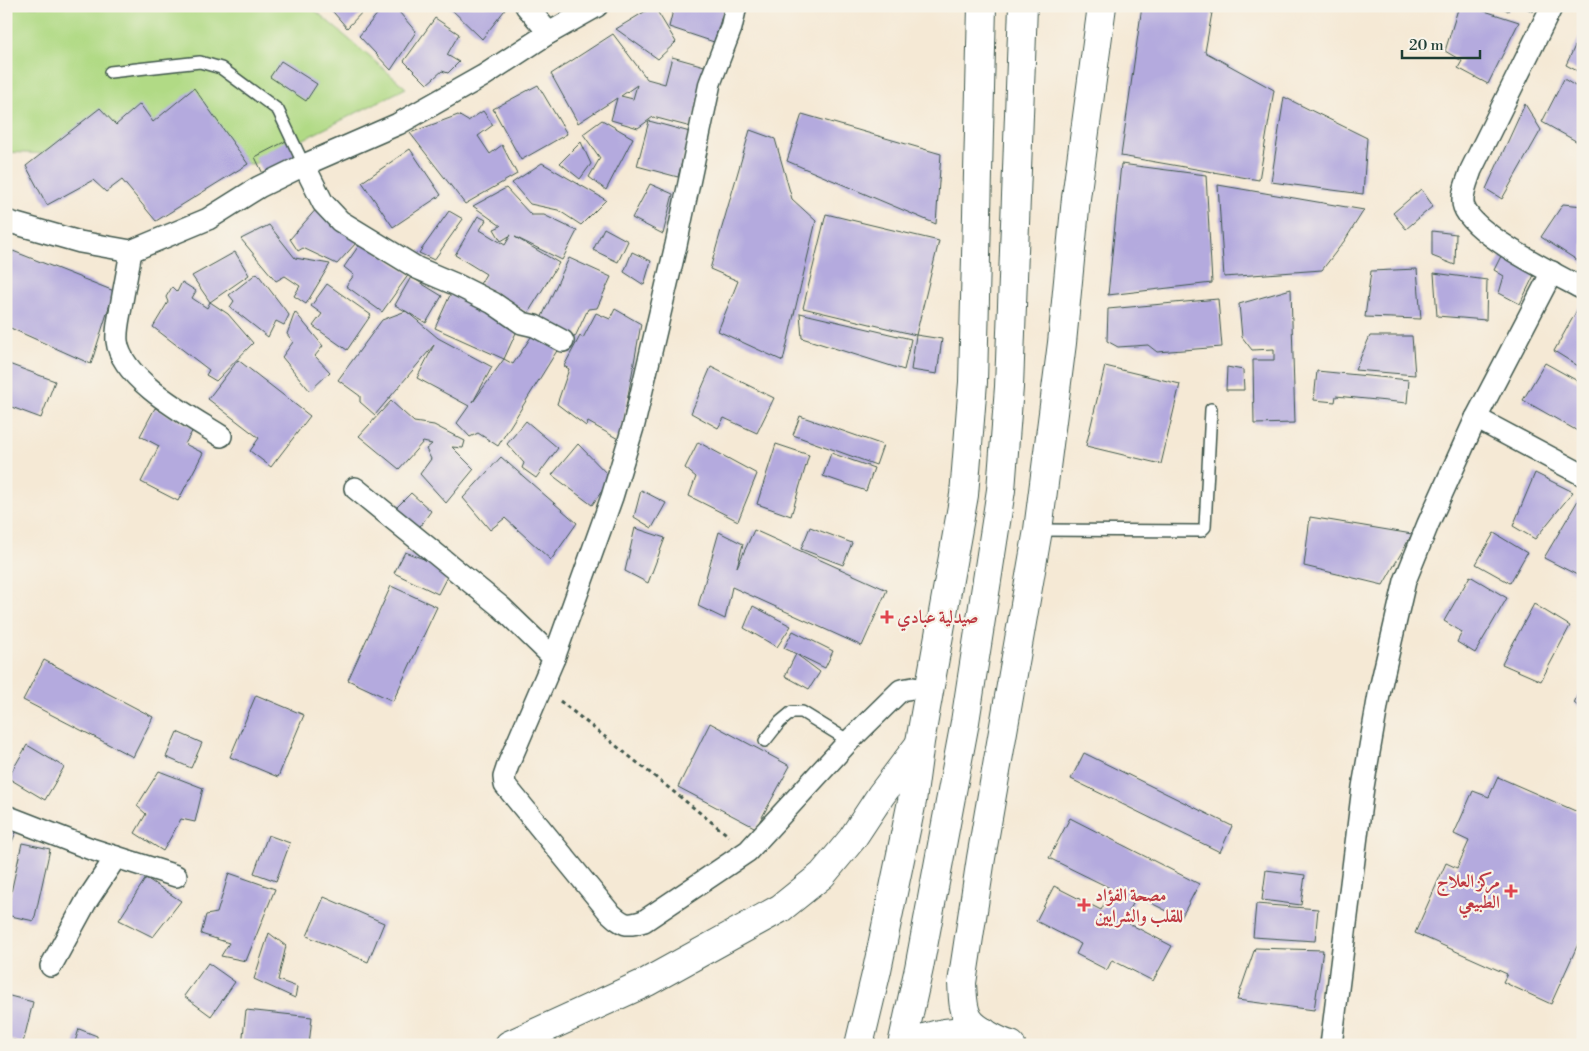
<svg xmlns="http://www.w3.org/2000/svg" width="1589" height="1051" viewBox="0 0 1589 1051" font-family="'Libre Bodoni',Amiri,serif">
<rect width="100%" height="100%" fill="#f7f3e8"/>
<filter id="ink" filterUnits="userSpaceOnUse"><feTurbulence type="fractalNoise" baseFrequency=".02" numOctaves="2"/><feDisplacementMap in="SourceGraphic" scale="10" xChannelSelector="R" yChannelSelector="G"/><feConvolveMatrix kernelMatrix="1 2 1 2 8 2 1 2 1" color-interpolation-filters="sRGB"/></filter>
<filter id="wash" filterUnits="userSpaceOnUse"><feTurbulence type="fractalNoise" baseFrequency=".0096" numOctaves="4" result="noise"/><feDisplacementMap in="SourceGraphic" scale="20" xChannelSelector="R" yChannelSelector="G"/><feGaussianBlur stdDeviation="1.12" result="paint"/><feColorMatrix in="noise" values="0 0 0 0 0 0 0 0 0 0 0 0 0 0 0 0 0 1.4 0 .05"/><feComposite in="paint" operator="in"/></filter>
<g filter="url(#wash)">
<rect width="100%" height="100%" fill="#f5e9d5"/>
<polygon fill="#b1da85" stroke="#688c5c" points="6,6 310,6 406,88 254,164 6,152"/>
<g id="blocks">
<g fill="#b4aade" fill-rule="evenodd">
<polygon points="328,6 368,6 347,28"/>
<polygon points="384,6 394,6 416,32 391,70 359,36"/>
<polygon points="448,6 508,6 482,39"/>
<polygon points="654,6 676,42 658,59 616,29"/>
<polygon points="674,6 725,6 714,42 669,27"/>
<polygon points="1142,6 1213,7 1205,52 1274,90 1259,180 1121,156"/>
<polygon points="1459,6 1469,6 1519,22 1488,84 1458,68 1462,61 1445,51"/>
<polygon points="1500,6 1510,6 1508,11"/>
<polygon points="1523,6 1536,6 1533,12"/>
<polygon points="435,18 459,34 447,55 459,62 448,73 442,71 427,84 404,61"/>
<polygon points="1583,29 1583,74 1566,65"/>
<path d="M613,34l34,45 18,5 7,-27 36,10 -17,60 -38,-10 -15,11 -27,-8 6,-22 -39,25 -27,-49zM637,85l-4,14 -12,-3z"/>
<polygon points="281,61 317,84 306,101 270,77"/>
<polygon points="1564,79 1583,91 1583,145 1542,122"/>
<polygon points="538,85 567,134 521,160 493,109"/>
<polygon points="194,88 248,164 156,221 122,180 106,192 93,180 47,205 26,166 100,108 116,125 140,104 153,122"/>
<polygon points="1284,97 1367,138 1363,194 1271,182"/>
<polygon points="1525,104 1541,130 1502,199 1486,189"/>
<polygon points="483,111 493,125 478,136 490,154 502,145 517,174 465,204 410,133 458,115 468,121"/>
<polygon points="802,114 941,154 936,224 787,161"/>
<polygon points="602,120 633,138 606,190 589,177 600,158 583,134"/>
<polygon points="649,121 690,132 678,177 637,166"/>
<polygon points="750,130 775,139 792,199 816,221 783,361 718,331 738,281 710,269"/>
<polygon points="288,140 299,162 265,178 255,157"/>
<polygon points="581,142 591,164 580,179 560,163"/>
<polygon points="410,149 441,195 393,227 362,182"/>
<polygon points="542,163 606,200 581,225 558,210 530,204 512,183"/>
<polygon points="1121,164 1206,175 1212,283 1108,295"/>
<polygon points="650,184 673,194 663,234 632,218"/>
<polygon points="1218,185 1364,210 1345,240 1322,270 1224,277"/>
<polygon points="506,188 531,215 544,215 577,231 562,260 515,237 559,263 528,313 480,284 486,274 455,255 478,216 486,220 480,230 505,245 511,235 501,241 494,229 501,226 473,206"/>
<polygon points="1421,189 1433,206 1406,229 1393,213"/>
<polygon points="1563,204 1583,206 1583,264 1541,237"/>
<polygon points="318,207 357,242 337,264 303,248 298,251 290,239"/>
<polygon points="449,211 463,219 434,260 419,253"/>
<polygon points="826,214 939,241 916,335 803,308"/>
<polygon points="269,225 295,258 330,264 306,304 294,296 300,286 285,276 276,281 241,239"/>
<polygon points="604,228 628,241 618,262 593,250"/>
<polygon points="1432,231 1456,234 1455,265 1432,256"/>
<polygon points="362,241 409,274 382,312 346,286 354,275 344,267"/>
<polygon points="13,251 114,291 91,364 6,326 6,272"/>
<polygon points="235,252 249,275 210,302 228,314 253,343 216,381 206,375 209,370 153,327 168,302 166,297 172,287 177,292 182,282 196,291 192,298 207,308 210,302 192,276"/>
<polygon points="632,252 651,261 644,285 624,272"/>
<polygon points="1503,252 1535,273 1520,304 1499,293 1504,276 1494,270"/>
<polygon points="569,258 611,277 597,308 588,309 575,337 540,321"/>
<polygon points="1417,269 1421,319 1365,317 1371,271"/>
<polygon points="257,273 289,315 284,325 276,321 268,337 230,307 234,301 229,295"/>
<polygon points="1434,273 1487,280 1486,320 1437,316"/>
<polygon points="411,277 442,296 426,323 395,305"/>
<polygon points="327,284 371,315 347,350 313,326 322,314 311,306"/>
<polygon points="1291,289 1295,423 1254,424 1253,360 1274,360 1274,349 1252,350 1242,337 1239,304"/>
<polygon points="451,293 520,324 504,359 435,328"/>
<polygon points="1218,299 1222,347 1157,352 1148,345 1118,347 1107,341 1108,309"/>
<polygon points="1580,305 1583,307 1583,369 1554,351"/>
<polygon points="615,309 641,324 620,440 588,422 586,426 557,404 569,369 564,366 580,336 583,338 596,313 610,319"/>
<polygon points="406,311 438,338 492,367 473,402 504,359 513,364 533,334 563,341 498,446 478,433 470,437 457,423 469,406 417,378 434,345 375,415 360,402 360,396 338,380 382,320"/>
<polygon points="295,312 323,346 315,356 330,372 310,391 282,357 293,342 287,334"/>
<polygon points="800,313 911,339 904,370 802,338"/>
<polygon points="916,335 942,339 937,374 911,370"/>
<polygon points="1370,336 1412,336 1415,375 1355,370"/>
<polygon points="238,360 310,416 271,467 250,451 259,438 208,399"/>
<polygon points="6,363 55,381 41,418 6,405"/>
<polygon points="1545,363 1583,384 1583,430 1581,433 1523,400"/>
<polygon points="1105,366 1180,384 1161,464 1086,446"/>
<polygon points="711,367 774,398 757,433 724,418 718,428 691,413"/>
<polygon points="1227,367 1243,370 1244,390 1226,390"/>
<polygon points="1317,371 1409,380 1407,403 1336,396 1335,402 1314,400"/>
<polygon points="391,401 414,422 434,425 465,441 463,448 452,447 474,469 446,503 420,474 431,459 426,449 432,444 423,442 399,469 359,436"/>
<polygon points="155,408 194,428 185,444 203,453 178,501 141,482 159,446 140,436"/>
<polygon points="800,416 883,445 876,465 793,435"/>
<polygon points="526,421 558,448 536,478 522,468 524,463 507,444"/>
<polygon points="698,442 757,474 738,521 689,496 696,477 685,468"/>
<polygon points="578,444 611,478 592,505 552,475"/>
<polygon points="776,444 809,455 791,516 757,504"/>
<polygon points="831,453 874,468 866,491 823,476"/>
<polygon points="501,457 577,523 551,560 505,518 490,530 463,498"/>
<polygon points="1535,473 1573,492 1535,539 1513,526"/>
<polygon points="641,490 666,503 652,528 634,517"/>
<polygon points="1583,492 1583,578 1544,558"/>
<polygon points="411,493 431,511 418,529 395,509"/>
<polygon points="1310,517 1412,534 1383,585 1304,566"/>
<polygon points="810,527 852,543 843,565 801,549"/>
<polygon points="635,528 665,538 648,583 625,571"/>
<polygon points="754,530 887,590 862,646 732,587 725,619 698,606 719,532 743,544 737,567"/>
<polygon points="1494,533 1527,553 1510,583 1476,564"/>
<polygon points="405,552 451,569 438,594 394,573"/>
<polygon points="1470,576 1507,598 1475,653 1457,642 1462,632 1444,621"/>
<polygon points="391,586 437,607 393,701 348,680"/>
<polygon points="1534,604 1570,626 1541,681 1502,664"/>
<polygon points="753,606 791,626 777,647 744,628"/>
<polygon points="793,631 833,651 825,668 784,648"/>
<polygon points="796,654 820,672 809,689 785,676"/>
<polygon points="44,660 153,717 133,757 23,700"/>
<polygon points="1583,683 1583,710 1574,703"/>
<polygon points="256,695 304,715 278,777 230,757"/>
<polygon points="710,723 790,766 756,828 678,787"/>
<polygon points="177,732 202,743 191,768 166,757"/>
<polygon points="27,745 64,767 45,800 8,778"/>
<polygon points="1084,753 1232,826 1220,852 1071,779"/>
<polygon points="159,771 203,788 195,822 181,819 163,851 135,833 146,814 137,806"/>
<polygon points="1498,777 1580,813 1583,807 1583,933 1551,1004 1503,982 1507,974 1415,933 1446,863 1457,868 1469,841 1454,834 1473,791 1489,797"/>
<polygon points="1070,818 1199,884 1181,918 1137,896 1124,921 1172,946 1153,981 1112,960 1107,970 1076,954 1081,944 1036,921 1054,886 1101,910 1112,889 1049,858"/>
<polygon points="6,823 18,828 6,855"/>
<polygon points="268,835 290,843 276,881 254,873"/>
<polygon points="22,843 50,849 34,921 6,915"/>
<polygon points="1266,870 1305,875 1301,905 1262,900"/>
<polygon points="229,873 275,889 246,961 221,956 229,943 201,934 206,915 217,913"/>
<polygon points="146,878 181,901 153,937 119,920"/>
<polygon points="324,897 384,923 368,962 307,936"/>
<polygon points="1256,904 1318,909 1315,941 1253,937"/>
<polygon points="269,933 286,946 278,980 297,987 295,998 254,979"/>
<polygon points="1255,948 1323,950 1314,1010 1237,1000"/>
<polygon points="208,963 235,982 211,1016 184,996"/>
<polygon points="6,995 33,1002 23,1043 6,1039"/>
<polygon points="246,1010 312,1017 309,1045 242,1045"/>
<polygon points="79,1029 97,1036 97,1045 74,1045"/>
</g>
</g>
</g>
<g filter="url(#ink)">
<use href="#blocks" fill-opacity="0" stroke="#3f574c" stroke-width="1"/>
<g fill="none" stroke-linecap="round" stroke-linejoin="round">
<defs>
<g id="lane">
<polyline points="110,72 200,62 221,68 278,110 304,165"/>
<polyline points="1038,530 1201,531 1205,527 1211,409"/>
<polyline points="765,741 780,722 792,712 802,712 849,741"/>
</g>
<g id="street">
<polyline points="526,6 549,33"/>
<path d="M736,6l-5,22 -21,55 -34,162 -42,179 -22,73 -58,161 -46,107 -4,12 1,8 104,127c14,13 17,15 35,9l104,-70 101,-110 52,-51 12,-2 17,3"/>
<path d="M1552,6l-81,164c-3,10 -11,26 -7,37 10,28 91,67 119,82"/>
<polyline points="304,165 323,203 340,221 417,268 457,285 493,303 522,323 535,326 563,341"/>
<polyline points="6,221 80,242 131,251 208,219 259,187 304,165 398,124 483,76 549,33 597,6"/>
<path d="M131,251c-3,19 -7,37 -10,56 -2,11 -5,23 -4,34 4,39 74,76 104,95"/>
<polyline points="1476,418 1583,475"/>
<polyline points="355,488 501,607 554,658"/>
<polyline points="6,816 91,849 176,876"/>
<polyline points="51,966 86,902 116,857"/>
<polyline points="1331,1045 1363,787 1380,689 1405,581 1428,524 1476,418 1552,272"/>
</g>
<path id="secondary" d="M1011,1045c-12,-3 -37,-16 -43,-27 -6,-11 -5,-23 -6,-35l19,-125 57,-328 24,-187 14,-145 26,-192"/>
<g id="highway">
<polyline points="509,1045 647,982 781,908 822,875 852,839 881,795 918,746"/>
<polyline points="859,1045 877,970 912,801 920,742 964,495 973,382 982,6"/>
<polyline points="902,1045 919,968 965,722 1001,490 1009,387 1023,6"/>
<path d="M909,1045c24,-13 48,-15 75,-13"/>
</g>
</defs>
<use href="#lane" stroke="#3f574c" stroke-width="14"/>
<use href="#street" stroke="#3f574c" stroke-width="24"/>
<use href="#secondary" stroke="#3f574c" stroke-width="30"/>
<use href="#highway" stroke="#3f574c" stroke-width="30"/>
<polyline stroke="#3f574c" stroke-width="3" stroke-dasharray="4 4" stroke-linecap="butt" points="560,701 729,836"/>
<use href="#lane" stroke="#fff" stroke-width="11"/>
<use href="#street" stroke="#fff" stroke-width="21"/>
<use href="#secondary" stroke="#fff" stroke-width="28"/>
<use href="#highway" stroke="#fff" stroke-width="28"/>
</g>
</g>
<g fill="#e0444e" stroke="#f7f3e8" stroke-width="2">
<path d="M884.5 609.5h5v5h5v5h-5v5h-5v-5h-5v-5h5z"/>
<path d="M1508.5 883.5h5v5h5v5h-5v5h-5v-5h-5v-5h5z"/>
<path d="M1081.5 897.5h5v5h5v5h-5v5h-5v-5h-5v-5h5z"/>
</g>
<g text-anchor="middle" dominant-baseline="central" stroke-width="4.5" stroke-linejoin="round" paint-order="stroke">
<g font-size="18" font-weight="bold" fill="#be3a42" stroke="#f7f3e8" text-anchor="start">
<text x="897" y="617">صيدلية عبادي</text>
<text x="1500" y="881" text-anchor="end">مركز العلاج<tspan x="1500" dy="21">الطبيعي</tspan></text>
<text x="1095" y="895">مصحة الفؤاد<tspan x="1095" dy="21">للقلب والشرايين</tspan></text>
</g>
</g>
<rect width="1589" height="1051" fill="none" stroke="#f7f3e8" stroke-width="25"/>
<path d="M1402 50v8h78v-8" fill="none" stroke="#1f3d34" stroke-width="2.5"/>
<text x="1409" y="50" font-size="15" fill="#1f3d34" stroke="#f7f3e8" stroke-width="4" paint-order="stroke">20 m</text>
</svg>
